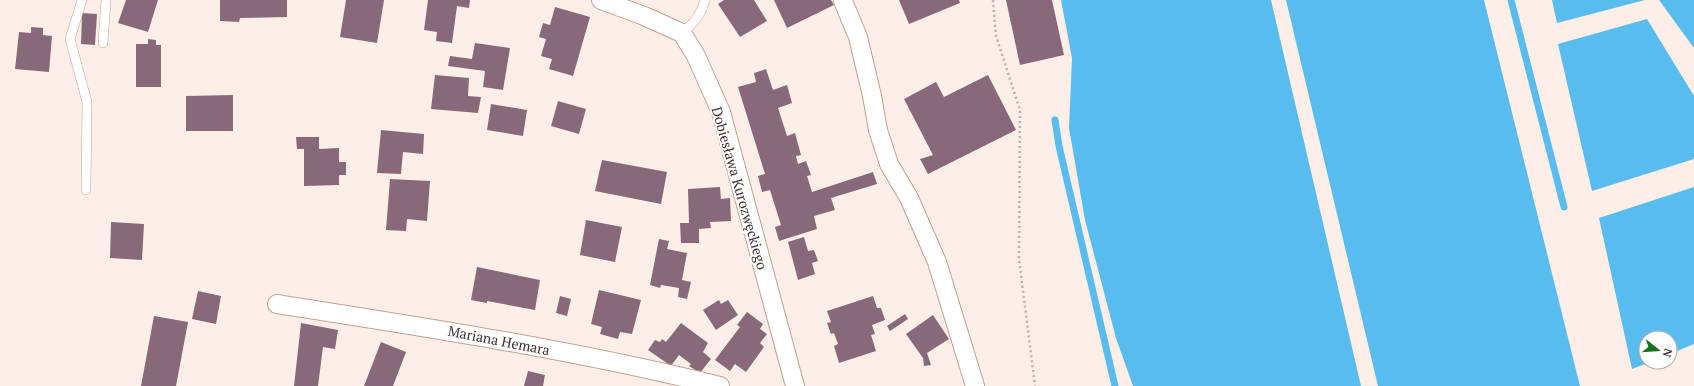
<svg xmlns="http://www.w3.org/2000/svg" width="1694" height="386" viewBox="0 0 1694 386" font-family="'PT Serif',serif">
<rect width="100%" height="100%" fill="#fdefe8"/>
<g fill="#58bcef">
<polygon points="1061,0 1271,0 1361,386 1133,386 1116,338 1085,220 1069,128 1072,58"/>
<polygon points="1286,0 1484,0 1580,386 1378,386"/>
<polygon points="1552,0 1645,0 1557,23"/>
<polygon points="1659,0 1694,0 1694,48"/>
<polygon points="1647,19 1694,96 1694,159 1592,191 1558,44"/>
<polygon points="1694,187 1694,344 1670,354 1670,338 1646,338 1646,362 1650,362 1632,369 1599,218"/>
</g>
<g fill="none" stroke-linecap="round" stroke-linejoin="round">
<g stroke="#58bcef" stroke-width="7">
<polyline points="1511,0 1564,207"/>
<polyline points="1055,120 1059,146 1115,386"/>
</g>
</g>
<g fill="#876979">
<polygon points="126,0 158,0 148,32 118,23"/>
<polygon points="220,0 287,0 287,17 240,18 239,22 220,21"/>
<polygon points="346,0 384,0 377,43 340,37"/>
<polygon points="428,0 470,0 469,8 457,6 452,43 436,41 437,32 424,30"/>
<polygon points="724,0 754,0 767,21 740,37 718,4"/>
<polygon points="774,0 831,0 834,5 787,28"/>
<polygon points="899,0 959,0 960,3 909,24"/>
<polygon points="1006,0 1052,0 1064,55 1020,65"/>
<polygon points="555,7 590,17 573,76 549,69 552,59 541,56 546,39 539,37 543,23 550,25"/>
<polygon points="82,13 97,14 95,45 81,44"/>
<polygon points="31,27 43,28 43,35 52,36 49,72 15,69 19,32 31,33"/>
<polygon points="148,39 156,40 156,45 161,45 161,87 136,87 136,44 148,44"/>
<polygon points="475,43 510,48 503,90 483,87 485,71 448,66 450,56 472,59"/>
<polygon points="766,69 773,90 787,85 792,103 778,108 787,136 795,133 801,155 796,156 798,164 806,161 811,175 807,176 812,192 873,172 877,184 831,198 835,210 814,216 817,229 779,241 775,227 781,225 770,190 762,192 758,176 765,174 738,87 756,82 754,73"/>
<polygon points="435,75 469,78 468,96 481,97 478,113 431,109"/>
<polygon points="988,75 1016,130 928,174 920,159 933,155 904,99 936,82 944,97"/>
<polygon points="233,95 233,131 186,131 186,96"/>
<polygon points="558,101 586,109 579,134 551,126"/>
<polygon points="491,104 527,110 523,136 487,130"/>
<polygon points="381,130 424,134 423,154 403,152 401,174 377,173"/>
<polygon points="296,137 319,137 319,149 339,148 339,162 346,162 346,175 339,175 339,185 304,186 304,149 297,149"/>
<polygon points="602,160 667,172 661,204 595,191"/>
<polygon points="390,179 430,181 427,221 407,219 406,231 386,230"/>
<polygon points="720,187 721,199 730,198 731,221 710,222 711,228 699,229 699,243 681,243 680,223 689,223 688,189"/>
<polygon points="586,220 622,227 615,262 580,255"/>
<polygon points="111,222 144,224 142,260 110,258"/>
<polygon points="804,237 808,251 814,250 818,261 812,263 815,274 798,280 788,242"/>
<polygon points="659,239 669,241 667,249 687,253 682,280 691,282 687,299 678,297 679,288 661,285 660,288 650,285"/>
<polygon points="477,267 540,280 535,310 487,301 487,303 471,300"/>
<polygon points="599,290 641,300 632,334 620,332 618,339 600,334 602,327 591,324"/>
<polygon points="198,291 221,296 216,324 192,319"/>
<polygon points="560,296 571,299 567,316 556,313"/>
<polygon points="873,296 877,308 881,308 885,320 872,325 875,334 871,335 876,351 839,363 834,346 838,344 834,333 831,334 827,323 831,322 827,311"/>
<polygon points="719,300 721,304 728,300 738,315 716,330 703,310"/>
<polygon points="747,312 763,324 760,329 767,334 760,343 764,347 746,372 735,364 730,371 715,360 740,327 737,325"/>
<polygon points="905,314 908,319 890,331 887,326"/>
<polygon points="933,315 949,339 927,353 931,365 924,366 923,358 906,334"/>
<polygon points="154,316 188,322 176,386 141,386"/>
<polygon points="301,323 338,330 335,349 323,347 318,386 294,386"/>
<polygon points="681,323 708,343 703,352 711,359 700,373 689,366 691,364 679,355 671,366 648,350 655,340 660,342 662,339 666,342"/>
<polygon points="381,342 406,352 393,386 364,386"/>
<polygon points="528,371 545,375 543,386 524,386"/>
</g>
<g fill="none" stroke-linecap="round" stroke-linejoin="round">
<defs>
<g id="service">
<polyline points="82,0 70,39 87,102 86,190"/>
<path d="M682,33c12,-10 19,-18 23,-33"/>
<polyline points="103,43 106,0"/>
</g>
<g id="minor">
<polyline points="601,0 644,16 682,33 696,56 721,112 795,386"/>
<polyline points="843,1 858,37 872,96 878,130 889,164 909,198 937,262 975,386"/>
<path d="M277,304c148,23 297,46 443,82"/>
</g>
</defs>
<use href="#service" stroke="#c2a191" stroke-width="10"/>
<use href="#minor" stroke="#c2a191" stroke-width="20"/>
<polyline stroke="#beb0aa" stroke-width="2.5" stroke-dasharray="2 3" stroke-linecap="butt" points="993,0 996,36 1020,110 1019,259 1035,386"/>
<use href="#service" stroke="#fff" stroke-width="9"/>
<use href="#minor" stroke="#fff" stroke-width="18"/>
</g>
<g text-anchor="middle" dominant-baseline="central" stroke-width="4" stroke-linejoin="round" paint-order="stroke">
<g font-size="14" fill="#40322c" stroke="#fff">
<text transform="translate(740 188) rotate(74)">Dobiesława Kurozwęckiego</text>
<text transform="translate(499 340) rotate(11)">Mariana Hemara</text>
</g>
</g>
<g transform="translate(1658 350) rotate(107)"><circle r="19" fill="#ffffff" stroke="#b3adab"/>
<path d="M0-3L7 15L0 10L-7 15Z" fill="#16711e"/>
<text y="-6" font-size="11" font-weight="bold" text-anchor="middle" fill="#40322c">N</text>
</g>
</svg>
